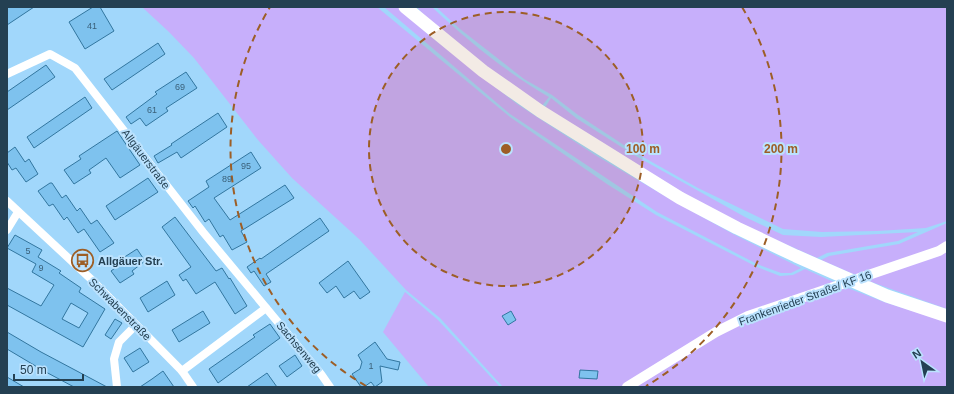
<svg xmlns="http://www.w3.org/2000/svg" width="954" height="394" viewBox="0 0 954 394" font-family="Helvetica,sans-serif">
<rect width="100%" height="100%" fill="#a1d7fb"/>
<g fill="#c7affb">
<polygon points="142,7 377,7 510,117 607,184 656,215 757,267 780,276 793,275 805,269 838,284 747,312 621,387 503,387 440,318 406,290 359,239 292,178 258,140 194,58 169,32"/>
<polygon points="384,7 398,7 430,36 517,104 595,155 677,203 733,234 801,268 791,273 781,273 757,264 657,212 510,114"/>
<path d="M417,7h15c36,34 74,65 117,90l-8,10 -55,-40 -59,-48z"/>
<polygon points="436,7 947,7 947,221 926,228 877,231 822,232 783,229 698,188 636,153 578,115 552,95 524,79 460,29"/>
<polygon points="551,98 576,118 634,155 745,217 783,235 821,237 918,232 898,241 827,253 817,258 740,224 683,194 544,109"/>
<polygon points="947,223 947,242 937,248 858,276 821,260 829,256 899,244"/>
<polygon points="947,249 947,309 866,280"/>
<polygon points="845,287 884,302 947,322 947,387 633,387 687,352 750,319"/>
<polygon points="405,292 438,320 500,387 429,387 383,332"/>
</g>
<g fill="#7ec2ee" stroke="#32769f" fill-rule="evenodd">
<polygon points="7,7 34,7 7,25"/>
<polygon points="93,7 100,7 114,31 85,49 69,22"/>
<polygon points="158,43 165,54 112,90 104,79"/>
<polygon points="46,65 55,77 7,110 7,92"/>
<polygon points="186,72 197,88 166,108 168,111 146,126 140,118 131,124 126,117 157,94 155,92"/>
<polygon points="85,97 92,108 34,148 27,137"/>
<polygon points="218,113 227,127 181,158 177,152 158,163 154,156 172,145 171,144"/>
<polygon points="117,131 140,165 120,178 106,158 89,170 91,173 74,184 64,170 81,159 79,156"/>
<polygon points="15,147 25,162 29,159 38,174 26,182 16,168 12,170 7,162 7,153"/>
<polygon points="251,152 261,168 214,198 230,220 285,185 294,198 241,231 247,242 232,250 223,235 220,237 209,219 205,222 195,206 193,208 188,201 209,187 206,181"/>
<polygon points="148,178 158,192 115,220 106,206"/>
<polygon points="50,183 52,183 62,198 66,195 77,211 80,208 91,224 97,220 114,243 100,252 84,229 78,233 67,217 64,220 53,204 49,206 38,191"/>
<polygon points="175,217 216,271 222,268 229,279 230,278 247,306 235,314 215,282 196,294 186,279 183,281 179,275 191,267 162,227"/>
<polygon points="320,218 329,231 266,274 271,282 264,286 254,271 251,273 247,267 260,258 261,259"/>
<path d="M15,235l27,15 -4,7 23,14 -2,2 22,15 -2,4 26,17 -22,38 -76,-42v-17l34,18 13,-21 -22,-13 4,-8 -29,-16zM71,303l17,10 -9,15 -17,-9z"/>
<polygon points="137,249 145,261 132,271 134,274 120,283 111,271 125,261 123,258"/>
<polygon points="348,261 370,292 360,299 354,291 344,298 336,286 327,293 319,283"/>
<polygon points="167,281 175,295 148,312 140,298"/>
<polygon points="203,311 210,323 179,342 172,330"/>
<polygon points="511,311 516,320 508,325 502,316"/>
<polygon points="115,319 122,323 111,339 105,335"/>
<polygon points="270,324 280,338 218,383 209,369 255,337 253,335"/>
<polygon points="7,332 41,352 107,387 74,387 44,371 7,349"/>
<polygon points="375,342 387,359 400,362 398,370 380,366 382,382 375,387 371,382 364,387 361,387 352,374 360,369 362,362 358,355"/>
<polygon points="140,348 149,362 133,372 124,358"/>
<polygon points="295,355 302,366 287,377 279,366"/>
<polygon points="580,370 598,371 597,379 579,378"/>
<polygon points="163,371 174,387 140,387 152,379"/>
<polygon points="267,373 277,387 247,387"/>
<polygon points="7,377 24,387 7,387"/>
</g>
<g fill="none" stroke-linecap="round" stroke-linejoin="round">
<g stroke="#fff" stroke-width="8">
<polyline points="7,74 50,54 75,68 203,232 321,374 330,387"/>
<polyline points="7,201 92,280 182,371 193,387"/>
<polyline points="7,230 18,212"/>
<polyline points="182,371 266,308"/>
<polyline points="117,387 114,359 119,342 136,325"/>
</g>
<polyline stroke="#fff" stroke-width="10" points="627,387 716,332 748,316 939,251 947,246"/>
<polyline stroke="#fff" stroke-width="13" points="405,7 483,71 540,111 680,198 737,228 796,256 887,296 947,316"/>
</g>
<circle cx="506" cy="149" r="137" fill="#9d5e26" fill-opacity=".12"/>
<g fill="none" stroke="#9d5e26" stroke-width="2" stroke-dasharray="7 5">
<circle cx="506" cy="149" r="137"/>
<path d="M366 386A275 275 0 0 1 270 7M742 7A275 275 0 0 1 646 386"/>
</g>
<defs>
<symbol id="bus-ring" viewBox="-11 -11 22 22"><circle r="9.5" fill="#bbe2fe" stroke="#9d5e26" stroke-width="1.5"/><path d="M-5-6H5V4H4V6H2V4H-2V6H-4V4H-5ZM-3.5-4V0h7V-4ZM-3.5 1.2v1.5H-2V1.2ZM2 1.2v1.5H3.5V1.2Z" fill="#9d5e26"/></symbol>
</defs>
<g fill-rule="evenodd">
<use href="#bus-ring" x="70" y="248" width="25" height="25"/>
</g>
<g text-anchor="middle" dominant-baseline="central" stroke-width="4" stroke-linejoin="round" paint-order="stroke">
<g font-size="9" fill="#3a6079">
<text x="92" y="26">41</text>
<text x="180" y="87">69</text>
<text x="152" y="110">61</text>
<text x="246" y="166">95</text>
<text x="227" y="179">89</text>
<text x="28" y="251">5</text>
<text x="41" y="268">9</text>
<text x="371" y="366">1</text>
</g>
<g font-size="11" fill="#244052" stroke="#bbe2fe">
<text transform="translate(146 159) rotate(53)">Allgäuerstraße</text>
<text transform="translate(805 298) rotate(-20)">Frankenrieder Straße/ KF 16</text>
<text transform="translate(120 309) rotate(45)">Schwabenstraße</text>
<text transform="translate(299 347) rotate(50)">Sachsenweg</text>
</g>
<g font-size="11" font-weight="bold" fill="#244052" stroke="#bbe2fe" text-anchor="start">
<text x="98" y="261">Allgäuer Str.</text>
</g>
</g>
<circle cx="506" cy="149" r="6" fill="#9d5e26" stroke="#bbe2fe" stroke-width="2"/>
<g font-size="12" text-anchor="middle" font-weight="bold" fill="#9d5e26" stroke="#bbe2fe" stroke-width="4" stroke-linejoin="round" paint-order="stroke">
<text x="643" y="153">100 m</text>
<text x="781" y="153">200 m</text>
</g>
<rect width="954" height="394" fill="none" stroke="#244052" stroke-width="16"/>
<g transform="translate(922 362) rotate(327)" stroke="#bbe2fe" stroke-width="3" paint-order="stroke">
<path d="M0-3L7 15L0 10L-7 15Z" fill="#244052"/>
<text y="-6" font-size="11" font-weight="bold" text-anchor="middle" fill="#244052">N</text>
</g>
<path d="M14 374v6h69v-6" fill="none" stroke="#244052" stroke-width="2"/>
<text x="20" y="374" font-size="12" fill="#244052" stroke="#bbe2fe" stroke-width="3" paint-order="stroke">50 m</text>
</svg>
